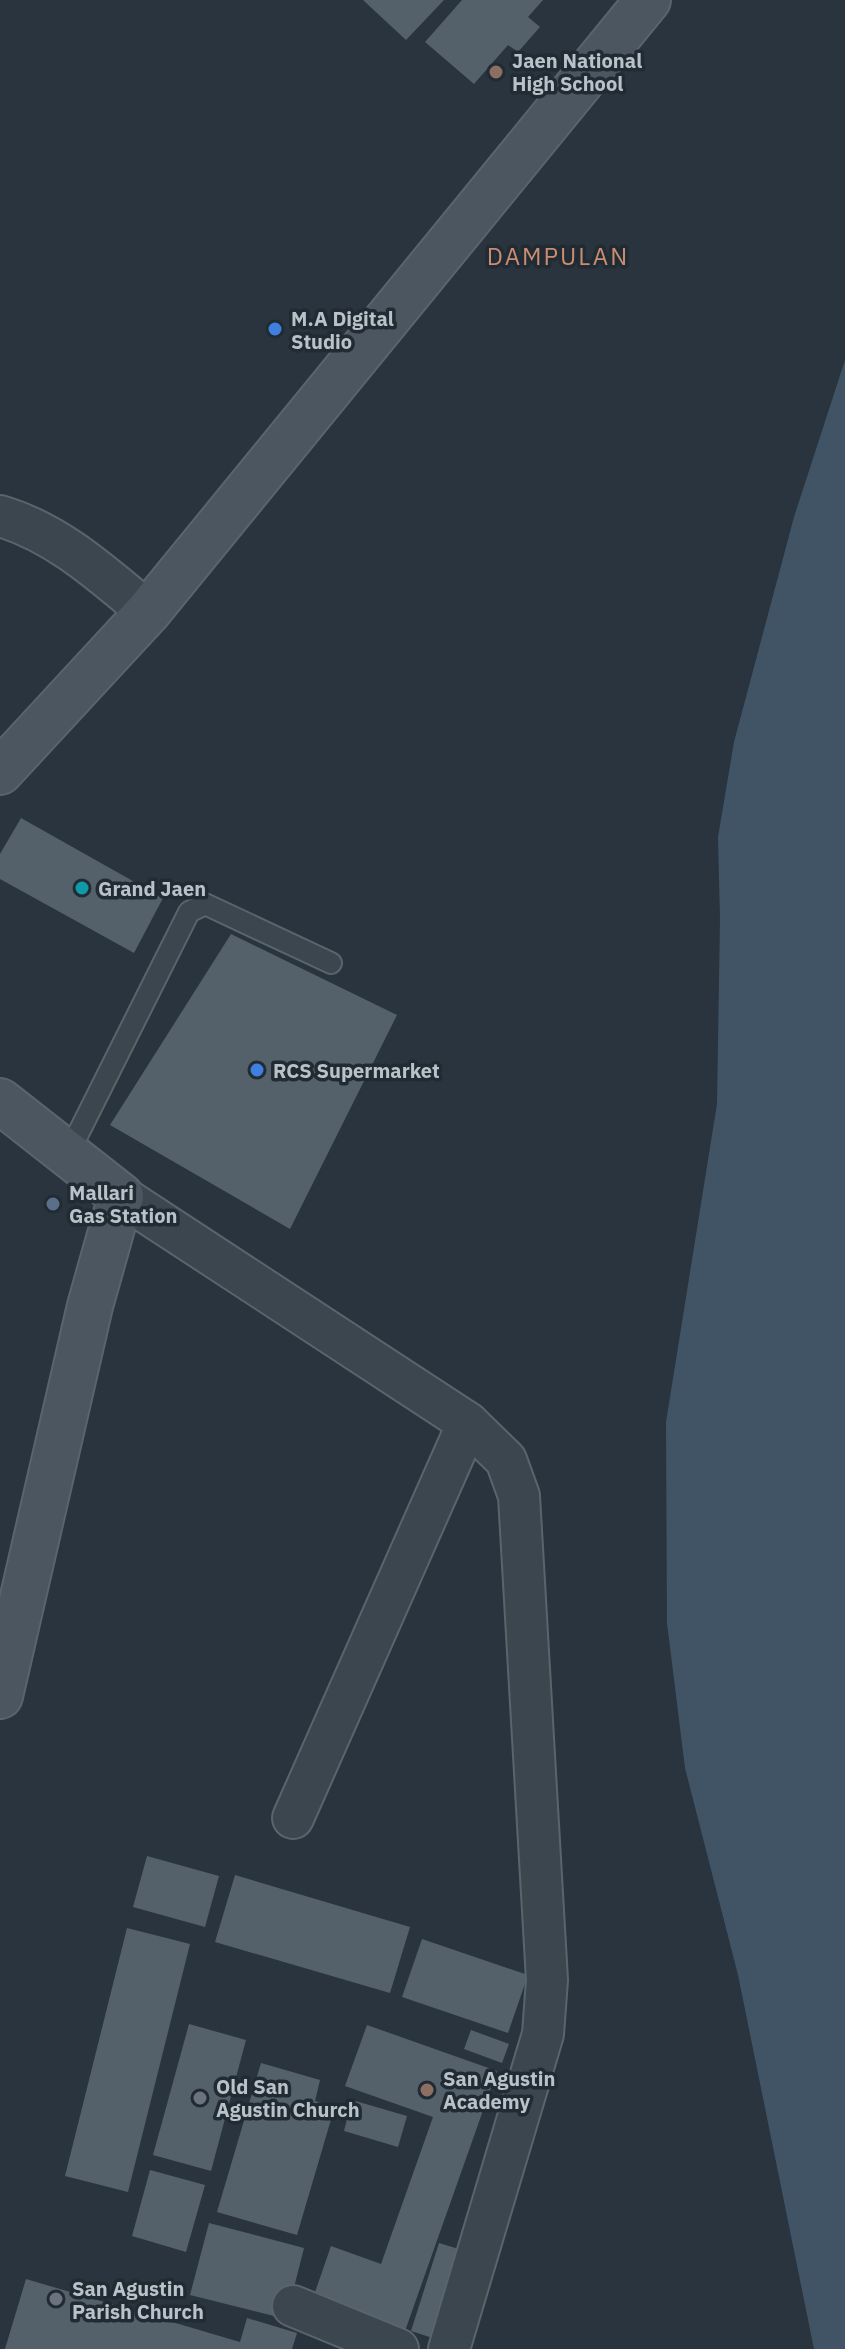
<svg xmlns="http://www.w3.org/2000/svg" width="845" height="2349" viewBox="0 0 845 2349" font-family="'IBM Plex Sans',sans-serif">
<rect width="100%" height="100%" fill="#29343e"/>
<polygon fill="#415465" points="845,360 845,2349 814,2349 738,1975 685,1768 667,1623 666,1422 717,1104 720,919 718,837 734,742 794,517"/>
<g fill="#54616b">
<polygon points="363,0 444,0 406,40"/>
<polygon points="462,0 543,0 528,17 540,27 518,52 508,45 474,84 425,42"/>
<polygon points="21,818 163,898 134,953 0,879 0,854"/>
<polygon points="231,934 397,1015 290,1229 110,1125"/>
<polygon points="147,1856 219,1876 205,1927 133,1907"/>
<polygon points="235,1875 410,1927 390,1993 215,1942"/>
<polygon points="127,1928 190,1944 128,2192 65,2176"/>
<polygon points="422,1939 528,1975 508,2033 402,1997"/>
<polygon points="189,2024 246,2040 211,2171 153,2155"/>
<polygon points="367,2025 497,2071 405,2331 313,2298 331,2246 381,2264 433,2117 345,2086"/>
<polygon points="471,2030 509,2044 502,2063 464,2049"/>
<polygon points="261,2063 320,2080 315,2101 335,2106 297,2235 217,2212"/>
<polygon points="352,2100 407,2116 398,2147 344,2131"/>
<polygon points="150,2170 205,2185 186,2252 132,2236"/>
<polygon points="209,2223 304,2248 286,2319 190,2295"/>
<polygon points="439,2243 472,2253 445,2342 411,2331"/>
<polygon points="26,2279 240,2342 247,2318 297,2333 292,2349 5,2349"/>
</g>
<g fill="none" stroke-linecap="round" stroke-linejoin="round">
<defs>
<polyline id="service" points="67,1156 189,912 205,904 331,963"/>
<g id="minor">
<path d="M0,516c58,17 102,58 148,96"/>
<polyline points="121,1196 468,1423 506,1460 519,1496 547,1980 543,2034 449,2349"/>
<polyline points="293,1818 468,1423"/>
<polyline points="293,2306 398,2349"/>
</g>
<g id="secondary">
<polyline points="0,772 148,612 648,0"/>
<polyline points="0,1101 121,1196 90,1306 0,1696"/>
</g>
</defs>
<use href="#service" stroke="#5a646c" stroke-width="24"/>
<use href="#minor" stroke="#5a646c" stroke-width="44"/>
<use href="#secondary" stroke="#5a646c" stroke-width="48"/>
<use href="#service" stroke="#3c464e" stroke-width="20"/>
<use href="#minor" stroke="#3c464e" stroke-width="40"/>
<use href="#secondary" stroke="#4b5661" stroke-width="44"/>
</g>
<g fill="#8d6e63" stroke="#212b33" stroke-width="3">
<circle cx="496" cy="72" r="8"/>
<circle cx="427" cy="2090" r="8"/>
</g>
<g fill="#3f7fe0" stroke="#212b33" stroke-width="3">
<circle cx="275" cy="329" r="8"/>
<circle cx="257" cy="1070" r="8"/>
</g>
<circle fill="#0f9aa8" stroke="#212b33" stroke-width="3" cx="82" cy="888" r="8"/>
<circle fill="#5c6f8a" stroke="#212b33" stroke-width="3" cx="53" cy="1204" r="8"/>
<g fill="#6b7280" stroke="#212b33" stroke-width="3">
<circle cx="200" cy="2098" r="8"/>
<circle cx="56" cy="2299" r="8"/>
</g>
<g text-anchor="middle" dominant-baseline="central" stroke-width="7" stroke-linejoin="round" paint-order="stroke">
<g font-size="20" font-weight="bold" fill="#b9c1c9" stroke="#212b33" text-anchor="start">
<text x="512" y="60">Jaen National<tspan x="512" dy="23">High School</tspan></text>
<text x="291" y="318">M.A Digital<tspan x="291" dy="23">Studio</tspan></text>
<text x="98" y="888">Grand Jaen</text>
<text x="273" y="1070">RCS Supermarket</text>
<text x="69" y="1192">Mallari<tspan x="69" dy="23">Gas Station</tspan></text>
<text x="443" y="2078">San Agustin<tspan x="443" dy="23">Academy</tspan></text>
<text x="216" y="2086">Old San<tspan x="216" dy="23">Agustin Church</tspan></text>
<text x="72" y="2288">San Agustin<tspan x="72" dy="23">Parish Church</tspan></text>
</g>
<g font-size="24" letter-spacing="2" fill="#ca8d73" stroke="#212b33">
<text x="558" y="256">DAMPULAN</text>
</g>
</g>
</svg>
